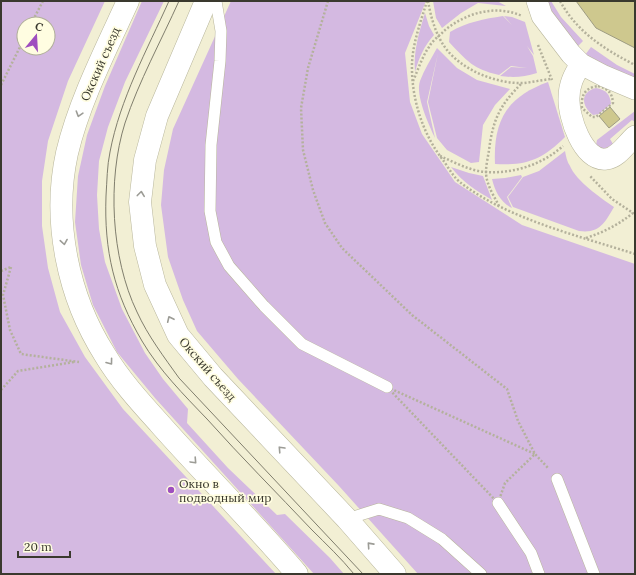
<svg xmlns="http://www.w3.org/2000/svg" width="636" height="575" viewBox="0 0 636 575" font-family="Lora,serif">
<rect width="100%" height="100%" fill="#f2efd4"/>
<g fill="#d4b9e1" fill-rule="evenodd">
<path d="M1,1h104l-37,80 -20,60 -6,40v45l6,42 12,44 25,45 38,52 153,165h-275zM24,24h24v24h-24z"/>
<polygon points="142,1 164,1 125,82 108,127 99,161 97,195 99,229 105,262 122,309 145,353 163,379 188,409 187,423 228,468 277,515 285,514 330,558 344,574 314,574 155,398 117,352 93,305 81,265 75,222 78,176 87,135 105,86"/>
<polygon points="231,1 426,1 405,53 410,102 422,134 455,182 522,225 635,264 635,574 418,574 339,486 238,379 197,331 183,300 168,257 161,205 164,170 173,129"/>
<polygon points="433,1 497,1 506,6 478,3 461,13 442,28 436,18"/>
<polygon points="542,1 551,1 561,17 583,41 576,48"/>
<path d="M425,13l4,13 5,9c-10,11 -15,23 -19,37 -2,-20 4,-40 10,-59z"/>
<path d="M503,16l9,9 -8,-9 8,1 13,5 9,33 -7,-9 6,10 4,17c-13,4 -23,5 -37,3l11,-9 16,1 -16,-2 -12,9c-26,-6 -32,-14 -50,-33l1,-10c17,-10 34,-13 53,-16z"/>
<polygon points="591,47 617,65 635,74 635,81 585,55"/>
<path d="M437,48l20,20 20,12 33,9 -15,16 -12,20 -4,37 -8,1 -24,-13 -10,-12 -9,-36 10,-49 -11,49 8,36c-6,-13 -20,-43 -15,-57 4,-11 11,-22 17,-33z"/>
<path d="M548,82l17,55c-22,22 -38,29 -70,27 -2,-44 12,-67 53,-82z"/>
<path d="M596,88c10,2 14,6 15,16l-12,10 -6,1c-12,-9 -13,-23 3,-27z"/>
<path d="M635,111v11l-3,-2 -22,19 3,5c-5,4 -12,7 -17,1l1,-5z"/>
<path d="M565,151c1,5 2,11 5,15 6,15 31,32 44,41 -9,15 -14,27 -35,24l-66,-24 -5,-10 15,-20 16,-6z"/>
<path d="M451,167l18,6 14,3 9,24c-16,-10 -29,-17 -41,-33z"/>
<path d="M521,175l1,2 -15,20 5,11c-12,-6 -17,-17 -20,-29l13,-1z"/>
</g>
<g fill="#cec88e" stroke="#9e9c82">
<polygon points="576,1 635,1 635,48 596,28"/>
<polygon points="610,107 620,119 609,128 599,116"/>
</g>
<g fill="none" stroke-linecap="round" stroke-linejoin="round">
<defs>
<g id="lane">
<polyline points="216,1 221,31 220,61 211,145 210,211 216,242 229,266 264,306 302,344 387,387"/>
<polyline points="557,479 594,574"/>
<polyline points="498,503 531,553 539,574"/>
<polyline points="347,519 379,509 408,518 442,539 481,574"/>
</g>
<g id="street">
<polyline points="537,1 542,16 571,54 581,64 604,76 635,89"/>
<path d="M581,64c-7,11 -12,20 -12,34 -1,18 14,64 37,61 12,-1 20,-15 29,-23"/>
</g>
<g id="primary">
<path d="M128,1c-22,48 -49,101 -61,152 -15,68 1,144 38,202 15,25 35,47 54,68 45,51 94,99 138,151"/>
<polyline points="206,1 157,116 145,160 140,202 145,246 155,285 178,335 213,377 347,519 395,574"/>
</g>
</defs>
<use href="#lane" stroke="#b8b69c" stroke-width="12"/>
<use href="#street" stroke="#b8b69c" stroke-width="22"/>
<use href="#primary" stroke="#b8b69c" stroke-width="23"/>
<g stroke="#b4b19c" stroke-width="2.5" stroke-dasharray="2 2" stroke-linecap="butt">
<polyline points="328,1 308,68 301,108 303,150 313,190 325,223 342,248 412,315 507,389 518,421 535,454 548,468"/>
<path d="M427,1c-6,20 -14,41 -15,62 -1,34 10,70 31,97 5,7 11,18 18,23 47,36 118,53 174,71"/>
<path d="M428,1c3,17 8,35 19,49 17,21 50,34 77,33 9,-1 18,-3 27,-4"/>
<path d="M560,1c17,31 44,48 75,64"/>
<polyline points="31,24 43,1"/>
<polyline points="538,45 552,80"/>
<path d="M413,81c5,-11 9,-24 16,-34 3,-6 10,-11 15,-16 21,-18 52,-27 78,-15"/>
<polyline points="1,85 24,39"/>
<path d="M598,86c10,3 14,6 15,17l-17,14h-4l-10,-9c-1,-12 2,-20 16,-22z"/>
<path d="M440,156c14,6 30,15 46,16 28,2 57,-8 77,-26"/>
<path d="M499,206c-5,-10 -13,-22 -13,-34 0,-7 2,-15 3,-22 4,-31 11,-45 33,-67"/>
<path d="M586,238c18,-6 32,-13 47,-25l-21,-14 -22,-23"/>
<polyline points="11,267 3,295 10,330 21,354 79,362"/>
<polyline points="1,271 11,267"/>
<polygon points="387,387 535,454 505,483 498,503"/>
<polyline points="1,390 18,371 74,362"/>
</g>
<use href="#lane" stroke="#fff" stroke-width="11"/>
<use href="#street" stroke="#fff" stroke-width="21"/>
<use href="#primary" stroke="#fff" stroke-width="22"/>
<g stroke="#807e6d" stroke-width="1">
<path d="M169,1c-22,49 -49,98 -59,151 -3,14 -3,29 -4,44 -2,55 8,97 36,145 17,29 42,54 65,78 34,38 70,74 105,111 14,14 29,28 42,44"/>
<path d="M179,1c-18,40 -40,80 -54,122 -18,57 -14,135 12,189 11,24 27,45 42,66l184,196"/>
</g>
</g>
<defs><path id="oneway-chevron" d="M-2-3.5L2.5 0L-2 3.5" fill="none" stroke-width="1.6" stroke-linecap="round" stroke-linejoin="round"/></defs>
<g stroke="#9c9c96">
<use href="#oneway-chevron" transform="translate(79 114) rotate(107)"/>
<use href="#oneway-chevron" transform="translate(141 194) rotate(-83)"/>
<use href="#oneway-chevron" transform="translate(64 242) rotate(81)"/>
<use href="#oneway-chevron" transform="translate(170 319) rotate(-115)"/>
<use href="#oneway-chevron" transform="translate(110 362) rotate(53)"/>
<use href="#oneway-chevron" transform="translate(281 449) rotate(-133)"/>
<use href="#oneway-chevron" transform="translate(194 461) rotate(47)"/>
<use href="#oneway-chevron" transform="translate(370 545) rotate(-132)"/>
</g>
<circle fill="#9e4ebf" stroke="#fffde1" stroke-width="1.5" cx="171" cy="490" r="4"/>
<g text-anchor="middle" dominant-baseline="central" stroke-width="3.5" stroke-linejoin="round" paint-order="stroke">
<g font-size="12" fill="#3a392e" stroke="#fffde1">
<text transform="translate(100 64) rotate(-66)">Окский съезд</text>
<text transform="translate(208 369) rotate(49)">Окский съезд</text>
</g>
<g font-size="12" fill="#3a392e" stroke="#fffde1" text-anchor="start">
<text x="179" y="483">Окно в<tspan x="179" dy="14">подводный мир</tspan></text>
</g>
</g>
<rect width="636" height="575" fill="none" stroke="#3a392e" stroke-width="4"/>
<g transform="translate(36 36) rotate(18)"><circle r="19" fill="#fffde1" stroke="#b0af99"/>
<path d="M0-3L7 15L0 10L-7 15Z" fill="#9e4ebf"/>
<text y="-6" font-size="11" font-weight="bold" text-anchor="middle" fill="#3a392e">С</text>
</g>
<path d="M18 551v6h52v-6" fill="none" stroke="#3a392e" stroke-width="2"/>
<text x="24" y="551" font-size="12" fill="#3a392e" stroke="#fffde1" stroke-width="3" paint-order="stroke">20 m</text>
</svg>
